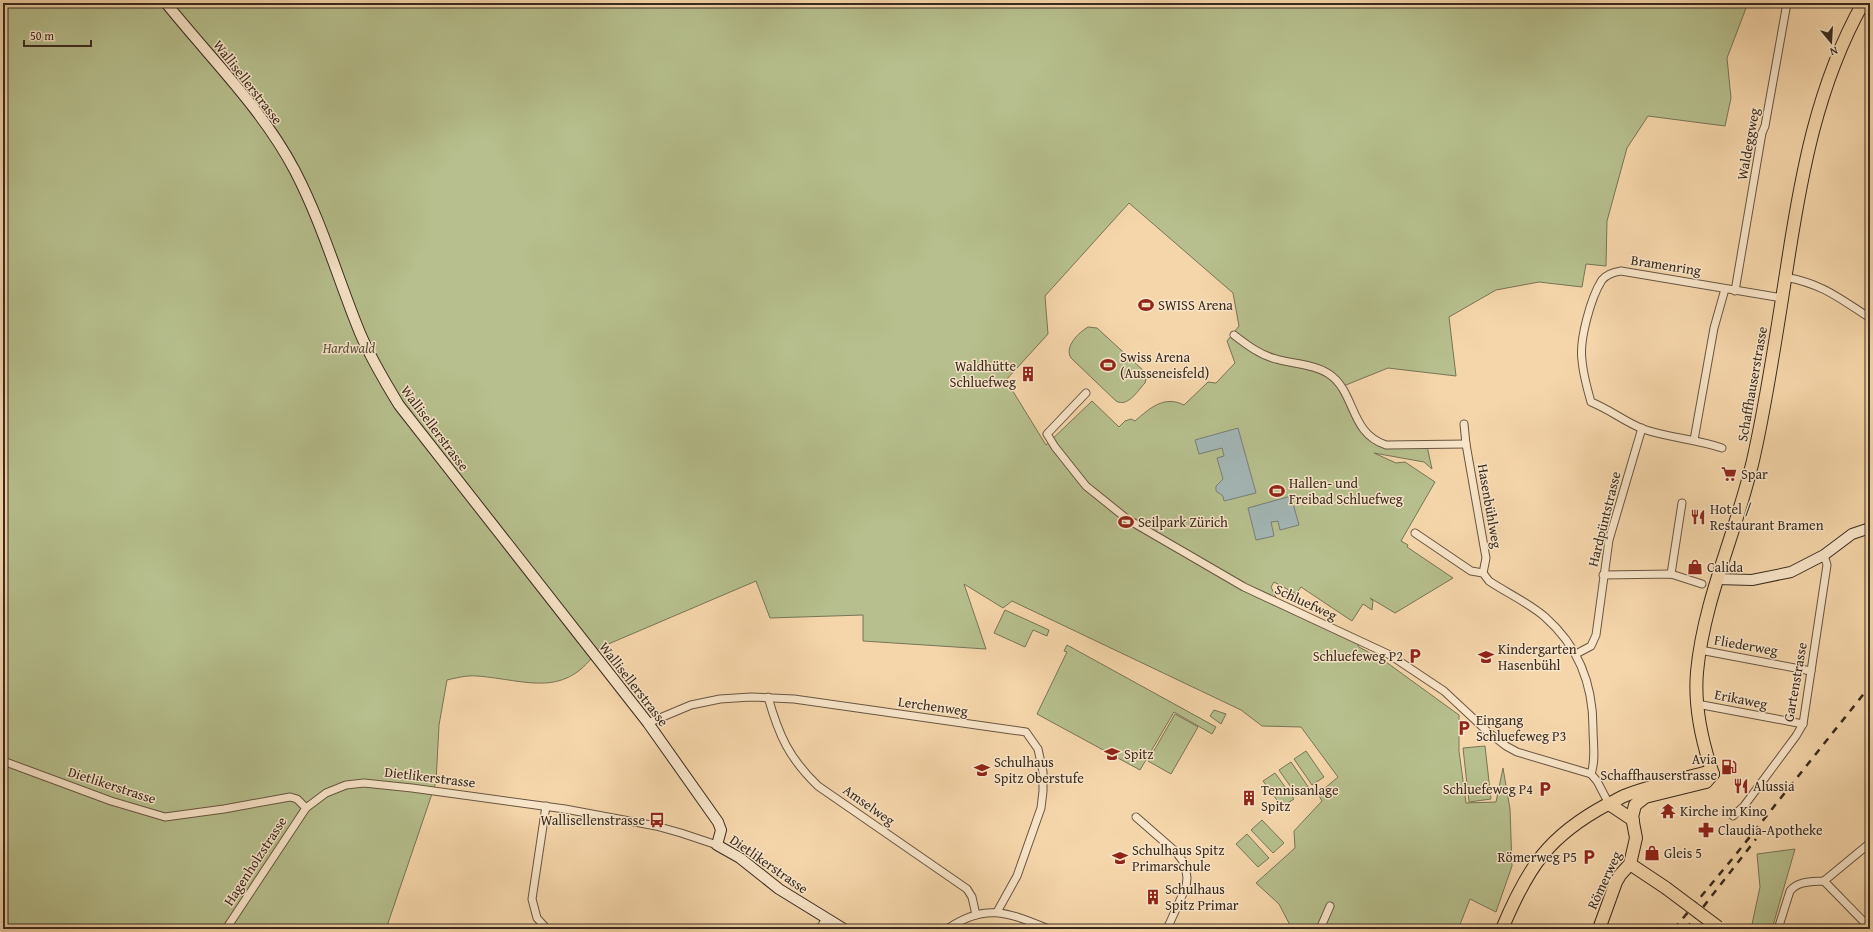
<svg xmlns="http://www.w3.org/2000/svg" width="1873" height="932" viewBox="0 0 1873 932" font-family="'Gentium Book Plus',serif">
<rect width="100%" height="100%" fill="#f5d6aa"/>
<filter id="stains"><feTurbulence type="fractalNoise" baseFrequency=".005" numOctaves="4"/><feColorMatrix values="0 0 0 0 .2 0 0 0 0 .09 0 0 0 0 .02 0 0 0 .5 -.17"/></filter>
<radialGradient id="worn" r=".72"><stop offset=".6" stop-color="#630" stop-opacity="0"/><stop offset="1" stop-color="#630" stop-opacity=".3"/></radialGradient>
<g fill="#b6bf8d" stroke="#787456" fill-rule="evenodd">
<path d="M3,3h1745l-21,55 4,40 -6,28 -77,-10 -21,32 -20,73 -1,45 -20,-2 -4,23 -43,-5 -43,8 -47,27 7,59 -68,-8 -47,19 26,51 17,9 43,-1 5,23 -8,-7 -50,-9 22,10 9,-1 30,20 -34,59 7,4 -1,2 46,31 -58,35 -25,-15 3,3 -1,9 -9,-6 -11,17 -51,-34 -5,7 -22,-12 -3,5 9,19 77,37 2,4 27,15 73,53v36l7,52 30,-1 7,-34 7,41 2,57 -16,46 -26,-13 -11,28 -167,2 -13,-25 -23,-21 39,-35 -1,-17 28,-30 -4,-7 20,-17 -37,-50 -39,-1 -21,-16 -229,-109 -9,7 -39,-24 22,65 -123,-8v-26l-93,3 -14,-37 -157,67c-34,52 -71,32 -122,28 -10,-1 -21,2 -30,4l-8,45 -3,57 -50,147h-383zM1129,203l104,90 6,33 -12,15 8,22 -19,20 -8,-1 -24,23c-20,-10 -34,3 -49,16l-4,-2 -6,2 -6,6 -27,-26 -46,44 -40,-65 42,-46 -3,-38z"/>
<path d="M1088,327l9,1 48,44 1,7 -1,4c-7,7 -17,25 -29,18l-45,-43c-7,-11 7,-25 17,-31z"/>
<polygon points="1005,610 1049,630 1047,636 1033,630 1025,647 994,633"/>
<polygon points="1067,645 1207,722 1216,727 1212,734 1174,712 1140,770 1037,714 1067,652 1064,651"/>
<polygon points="1214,710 1226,714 1221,724 1210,716"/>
<polygon points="1175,714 1198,727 1171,774 1148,761"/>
<polygon points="1485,746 1491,799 1469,802 1463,748"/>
<polygon points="1306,751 1324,777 1312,785 1294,759"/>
<polygon points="1291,762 1309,788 1297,796 1279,770"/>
<polygon points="1275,773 1294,799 1282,807 1263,781"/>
<polygon points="1262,820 1284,843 1273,853 1251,830"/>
<polygon points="1247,834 1269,858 1258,867 1236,844"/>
<polygon points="1795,849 1772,929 1751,929 1760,887 1757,854"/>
</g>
<g fill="#a3b6b6" stroke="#797e79">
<polygon points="1238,428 1256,493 1224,501 1223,496 1216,491 1216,486 1223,479 1217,458 1224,456 1222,448 1199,454 1195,440"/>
<polygon points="1291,496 1299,525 1280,530 1278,521 1271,522 1274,536 1256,540 1248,508"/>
</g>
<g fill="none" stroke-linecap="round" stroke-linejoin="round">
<defs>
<g id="street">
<path d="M1785,277c38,7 54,21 85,41"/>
<polyline points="1735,291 1762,133 1765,126 1787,3"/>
<path d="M1234,335c13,10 26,20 42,24 17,5 38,5 53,15 27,18 20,59 57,71l80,-1"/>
<polyline points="1086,393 1047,434 1055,447 1086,486 1127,519 1244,587 1390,655 1444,691 1488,732 1506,746 1517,752 1591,774 1597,781 1609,804"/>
<polyline points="1464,424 1466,444 1486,558 1483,573"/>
<polyline points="1694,440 1714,328 1725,289"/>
<path d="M1722,448c-26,-9 -53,-10 -79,-19 -18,-7 -34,-20 -52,-27 -4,-14 -8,-28 -9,-42 -3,-20 9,-63 20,-80 5,-6 12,-8 19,-9l161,27"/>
<path d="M1415,533l56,38 12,2 6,8c18,12 40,22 56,36 33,29 48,68 48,111 0,15 3,32 -2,46"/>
<polyline points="1671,574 1682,503"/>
<polyline points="1603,575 1671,574 1702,584"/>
<polyline points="1700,650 1811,671"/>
<polyline points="1576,654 1591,646 1596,635 1609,540 1642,428"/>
<path d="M768,697c11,39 21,61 50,89l149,103 5,8 4,18"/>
<polyline points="1697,704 1803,724"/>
<polyline points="648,723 691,705 720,699 751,697 794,699 1026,732 1038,749 1043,772 1043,791 1041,808 1017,876 997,912"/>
<polyline points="3,761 111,801 165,817 224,809 290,797 297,799 306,808"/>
<polyline points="546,806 532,899 537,918 547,929"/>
<polyline points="1733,816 1744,806 1796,736 1803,724 1827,565 1824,555"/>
<polyline points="1136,817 1176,852 1185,864 1187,878 1186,887 1167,929"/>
<polyline points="1824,881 1870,928"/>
<polyline points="1824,881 1870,843"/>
<polyline points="226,929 306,808 326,793 346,785 364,783 412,788 565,809 656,826 681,833 717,845"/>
<polyline points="820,929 826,918"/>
<path d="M947,929c39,-27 62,-16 102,0"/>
<polyline points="1320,929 1330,906"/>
<path d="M1778,929l12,-38c8,-10 21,-9 34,-10"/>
</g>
<g id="secondary">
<path d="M166,3c44,55 96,105 129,168 27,52 43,108 65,162 11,26 25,49 39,72l249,318 70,99 3,8 -4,15 23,13 39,31 65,40"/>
<polyline points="1717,579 1752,580 1791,572 1824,555 1852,534 1870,528"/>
</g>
<g id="primary">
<path d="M1713,774c-11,-32 -19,-67 -16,-102 7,-75 41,-143 57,-216 14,-63 23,-126 33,-189 14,-92 30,-182 76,-264"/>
<polyline points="1609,804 1633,820"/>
<polyline points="1630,864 1666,888"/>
<path d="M1502,929c26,-62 46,-93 106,-125 6,-2 11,-6 16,-8 24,-10 55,-16 80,-23l9,1"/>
<polyline points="1599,929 1616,882 1620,875 1630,864 1636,838 1632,817 1635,805 1645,797 1706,782 1713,774"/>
</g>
</defs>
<use href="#street" stroke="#685541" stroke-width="9"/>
<use href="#secondary" stroke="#392a1e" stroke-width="12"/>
<use href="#primary" stroke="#392a1e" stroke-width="14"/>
<use href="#street" stroke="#f8e4c8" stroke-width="7"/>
<use href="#secondary" stroke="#f8e4c8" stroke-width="10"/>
<use href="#primary" stroke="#f5d6aa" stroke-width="12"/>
<g stroke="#392a1e" stroke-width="2.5" stroke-dasharray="7 7" stroke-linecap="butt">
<polyline points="1674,929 1733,858 1870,686"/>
<polyline points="1686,929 1756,839"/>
</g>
<defs>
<polyline id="primary-bridge" points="1666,888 1718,927"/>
</defs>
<use href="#primary-bridge" stroke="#392a1e" stroke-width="14" stroke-linecap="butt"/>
<use href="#primary-bridge" stroke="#f5d6aa" stroke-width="12"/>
</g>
<defs>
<symbol id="stadium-bare" viewBox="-9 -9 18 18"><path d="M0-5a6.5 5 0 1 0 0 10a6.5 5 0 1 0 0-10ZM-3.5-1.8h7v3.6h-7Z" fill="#8f2418" stroke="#f8e4c8" stroke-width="2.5" paint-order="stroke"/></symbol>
<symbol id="building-bare" viewBox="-9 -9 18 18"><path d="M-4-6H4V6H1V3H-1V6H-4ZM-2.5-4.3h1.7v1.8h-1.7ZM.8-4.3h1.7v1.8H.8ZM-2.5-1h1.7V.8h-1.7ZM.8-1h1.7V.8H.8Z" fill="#8f2418" stroke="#f8e4c8" stroke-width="2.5" paint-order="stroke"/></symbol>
<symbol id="supermarket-bare" viewBox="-9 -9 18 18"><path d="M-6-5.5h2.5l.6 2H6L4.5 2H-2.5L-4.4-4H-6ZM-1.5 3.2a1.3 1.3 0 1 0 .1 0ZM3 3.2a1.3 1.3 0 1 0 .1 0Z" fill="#8f2418" stroke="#f8e4c8" stroke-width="2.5" paint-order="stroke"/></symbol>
<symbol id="restaurant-bare" viewBox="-9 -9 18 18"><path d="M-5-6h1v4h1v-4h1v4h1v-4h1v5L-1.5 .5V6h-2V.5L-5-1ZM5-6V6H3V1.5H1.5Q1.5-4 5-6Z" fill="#8f2418" stroke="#f8e4c8" stroke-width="2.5" paint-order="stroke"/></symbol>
<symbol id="shop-bare" viewBox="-9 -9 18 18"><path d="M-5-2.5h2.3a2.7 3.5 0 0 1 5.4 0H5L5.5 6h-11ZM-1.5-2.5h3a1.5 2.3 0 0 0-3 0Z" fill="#8f2418" stroke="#f8e4c8" stroke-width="2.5" paint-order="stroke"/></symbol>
<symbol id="parking-bare" viewBox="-9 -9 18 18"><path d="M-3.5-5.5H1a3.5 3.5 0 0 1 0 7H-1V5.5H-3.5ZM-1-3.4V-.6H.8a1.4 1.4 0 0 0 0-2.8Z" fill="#8f2418" stroke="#f8e4c8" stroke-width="2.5" paint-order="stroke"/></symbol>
<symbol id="school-bare" viewBox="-9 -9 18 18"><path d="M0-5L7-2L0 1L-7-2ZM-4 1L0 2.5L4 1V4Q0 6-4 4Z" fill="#8f2418" stroke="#f8e4c8" stroke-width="2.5" paint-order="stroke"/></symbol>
<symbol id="fuel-bare" viewBox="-9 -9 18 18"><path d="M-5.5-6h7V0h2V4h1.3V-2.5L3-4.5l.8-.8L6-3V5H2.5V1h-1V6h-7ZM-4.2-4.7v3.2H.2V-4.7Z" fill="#8f2418" stroke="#f8e4c8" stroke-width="2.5" paint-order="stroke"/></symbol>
<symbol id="temple-bare" viewBox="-9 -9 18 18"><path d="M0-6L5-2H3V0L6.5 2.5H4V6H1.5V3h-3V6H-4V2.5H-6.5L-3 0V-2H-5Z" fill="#8f2418" stroke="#f8e4c8" stroke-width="2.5" paint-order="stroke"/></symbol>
<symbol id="bus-bare" viewBox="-9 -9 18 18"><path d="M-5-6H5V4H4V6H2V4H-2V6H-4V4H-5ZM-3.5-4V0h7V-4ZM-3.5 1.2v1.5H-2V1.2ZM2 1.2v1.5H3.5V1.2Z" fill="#8f2418" stroke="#f8e4c8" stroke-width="2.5" paint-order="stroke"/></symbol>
<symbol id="pharmacy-bare" viewBox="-9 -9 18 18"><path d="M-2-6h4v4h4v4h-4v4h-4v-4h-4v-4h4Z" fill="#8f2418" stroke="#f8e4c8" stroke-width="2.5" paint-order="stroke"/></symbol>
</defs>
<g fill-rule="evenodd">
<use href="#stadium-bare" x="1135" y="294" width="22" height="22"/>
<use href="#stadium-bare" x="1097" y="354" width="22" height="22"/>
<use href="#building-bare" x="1017" y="363" width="22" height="22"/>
<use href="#supermarket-bare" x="1718" y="463" width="22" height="22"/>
<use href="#stadium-bare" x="1266" y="480" width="22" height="22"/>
<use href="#restaurant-bare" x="1687" y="506" width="22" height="22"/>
<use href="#stadium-bare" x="1115" y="511" width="22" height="22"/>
<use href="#shop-bare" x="1684" y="556" width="22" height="22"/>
<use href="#parking-bare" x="1404" y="645" width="22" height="22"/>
<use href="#school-bare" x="1475" y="646" width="22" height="22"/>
<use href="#parking-bare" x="1453" y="717" width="22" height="22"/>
<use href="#school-bare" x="1101" y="743" width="22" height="22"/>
<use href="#fuel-bare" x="1718" y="756" width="22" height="22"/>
<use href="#school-bare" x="971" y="759" width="22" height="22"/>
<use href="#restaurant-bare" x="1730" y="775" width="22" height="22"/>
<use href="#parking-bare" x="1534" y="778" width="22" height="22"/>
<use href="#building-bare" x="1238" y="787" width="22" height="22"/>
<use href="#temple-bare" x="1657" y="800" width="22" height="22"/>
<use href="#bus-bare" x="646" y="809" width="22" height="22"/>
<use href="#pharmacy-bare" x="1695" y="819" width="22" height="22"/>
<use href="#shop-bare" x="1641" y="842" width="22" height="22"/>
<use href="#parking-bare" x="1578" y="846" width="22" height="22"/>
<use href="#school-bare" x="1109" y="847" width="22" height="22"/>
<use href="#building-bare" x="1142" y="886" width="22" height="22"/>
</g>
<g text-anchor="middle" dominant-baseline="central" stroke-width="3" stroke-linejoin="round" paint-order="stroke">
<g font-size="14" fill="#392a1e" stroke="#f8e4c8">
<text transform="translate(248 82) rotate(52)">Wallisellerstrasse</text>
<text transform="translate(1748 144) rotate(-80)">Waldeggweg</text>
<text transform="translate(1666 265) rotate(9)">Bramenring</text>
<text transform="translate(1752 384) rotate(-80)">Schaffhauserstrasse</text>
<text transform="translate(435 428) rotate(53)">Wallisellerstrasse</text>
<text transform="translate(1490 506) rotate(80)">Hasenbühlweg</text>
<text transform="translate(1604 519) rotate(-76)">Hardpüntstrasse</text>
<text transform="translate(1306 602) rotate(25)">Schluefweg</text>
<text transform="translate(1746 645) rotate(10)">Fliederweg</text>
<text transform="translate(1795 682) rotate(-80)">Gartenstrasse</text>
<text transform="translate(634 684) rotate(52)">Wallisellerstrasse</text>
<text transform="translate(1741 699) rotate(11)">Erikaweg</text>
<text transform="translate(933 706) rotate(8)">Lerchenweg</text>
<text transform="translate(430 777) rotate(7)">Dietlikerstrasse</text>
<text transform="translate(112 785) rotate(18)">Dietlikerstrasse</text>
<text transform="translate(869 805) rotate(35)">Amselweg</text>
<text transform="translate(255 861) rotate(-57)">Hagenholzstrasse</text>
<text transform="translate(769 864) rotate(35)">Dietlikerstrasse</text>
<text transform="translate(1604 880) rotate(-65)">Römerweg</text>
</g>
<g font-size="14" fill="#392a1e" stroke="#f8e4c8" text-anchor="start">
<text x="1158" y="305">SWISS Arena</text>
<text x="1120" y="357">Swiss Arena<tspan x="1120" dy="16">(Ausseneisfeld)</tspan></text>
<text x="1016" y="366" text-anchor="end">Waldhütte<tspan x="1016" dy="16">Schluefweg</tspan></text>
<text x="1741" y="474">Spar</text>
<text x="1289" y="483">Hallen- und<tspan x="1289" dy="16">Freibad Schluefweg</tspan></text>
<text x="1710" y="509">Hotel /<tspan x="1710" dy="16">Restaurant Bramen</tspan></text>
<text x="1138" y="522">Seilpark Zürich</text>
<text x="1707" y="567">Calida</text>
<text x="1498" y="649">Kindergarten<tspan x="1498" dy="16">Hasenbühl</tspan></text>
<text x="1403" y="656" text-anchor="end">Schluefeweg P2</text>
<text x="1476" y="720">Eingang<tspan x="1476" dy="16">Schluefeweg P3</tspan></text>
<text x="1124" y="754">Spitz</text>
<text x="1717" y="759" text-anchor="end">Avia<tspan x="1717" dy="16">Schaffhauserstrasse</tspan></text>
<text x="994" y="762">Schulhaus<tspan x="994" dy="16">Spitz Oberstufe</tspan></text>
<text x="1753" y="786">Alussia</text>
<text x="1533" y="789" text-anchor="end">Schluefeweg P4</text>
<text x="1261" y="790">Tennisanlage<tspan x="1261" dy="16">Spitz</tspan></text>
<text x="1680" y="811">Kirche im Kino</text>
<text x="645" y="820" text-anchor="end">Wallisellenstrasse</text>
<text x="1718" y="830">Claudia-Apotheke</text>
<text x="1132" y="850">Schulhaus Spitz<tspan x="1132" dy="16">Primarschule</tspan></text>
<text x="1664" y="853">Gleis 5</text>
<text x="1577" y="857" text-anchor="end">Römerweg P5</text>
<text x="1165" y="889">Schulhaus<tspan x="1165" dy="16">Spitz Primar</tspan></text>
</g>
<g font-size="14" font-style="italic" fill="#584f3a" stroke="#f8e4c8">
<text x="349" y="348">Hardwald</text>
</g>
</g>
<rect width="1873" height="932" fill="none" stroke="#f5d6aa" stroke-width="16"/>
<rect x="4" y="4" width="1865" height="924" fill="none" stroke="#392a1e" stroke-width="2"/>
<rect x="8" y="8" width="1857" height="916" fill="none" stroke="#392a1e"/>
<g transform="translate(1831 42) rotate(162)" stroke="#f8e4c8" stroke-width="3" paint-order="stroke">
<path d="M0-3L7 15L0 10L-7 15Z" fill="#392a1e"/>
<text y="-6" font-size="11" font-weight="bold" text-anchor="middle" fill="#392a1e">N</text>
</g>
<path d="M24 40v6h67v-6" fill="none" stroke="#392a1e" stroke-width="2"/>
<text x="30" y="40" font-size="12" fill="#392a1e" stroke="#f8e4c8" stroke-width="3" paint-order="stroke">50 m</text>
<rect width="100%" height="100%" filter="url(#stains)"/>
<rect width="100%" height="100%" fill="url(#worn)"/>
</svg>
